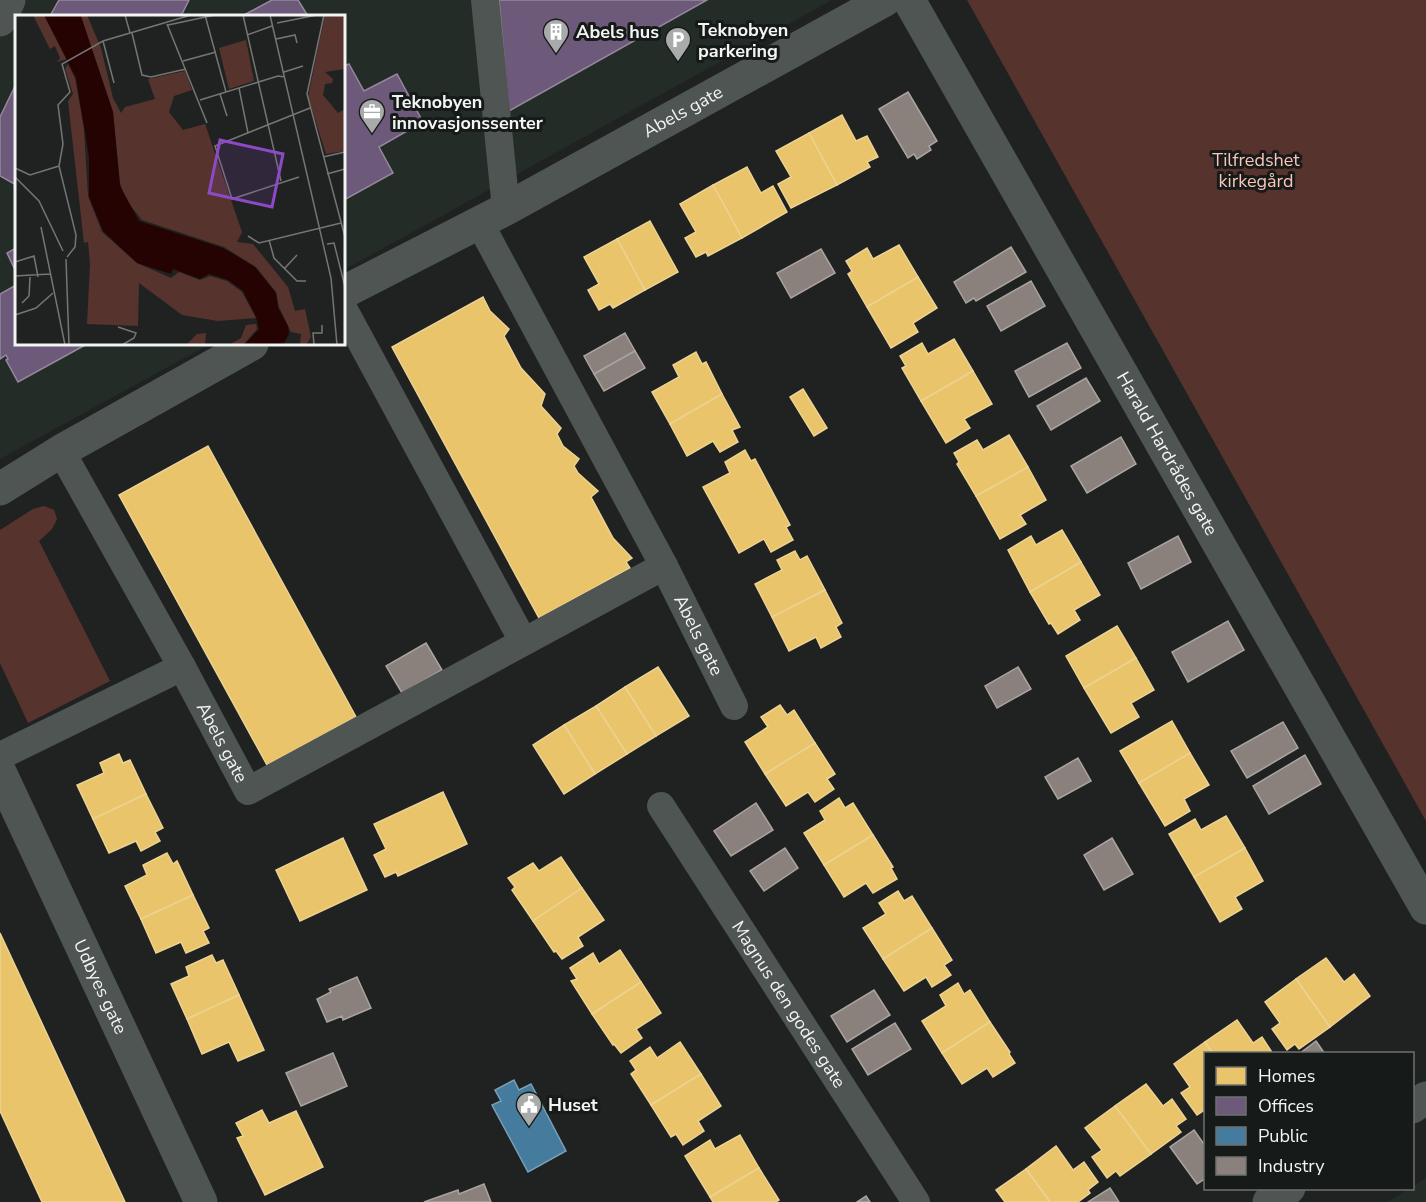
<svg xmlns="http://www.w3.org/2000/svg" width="1426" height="1202" viewBox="0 0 1426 1202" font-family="'Nunito Sans',sans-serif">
<rect width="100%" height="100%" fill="#202221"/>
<g fill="#232c27">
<polygon points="0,0 832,0 344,270 344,16 16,16 16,344 210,344 0,459"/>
<polygon points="1426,1178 1426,1202 1387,1202 1409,1189 1412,1188 1413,1186"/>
</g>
<g fill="#56342d">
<polygon points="967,0 1426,0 1426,821"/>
<polygon points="44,506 54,510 57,519 52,529 39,541 110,681 28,723 0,663 0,530 33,509"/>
</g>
<g fill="#e9c46a" stroke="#ecd393" stroke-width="1.5">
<polygon points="842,115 856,141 867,136 878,157 867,162 870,167 837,185 809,133"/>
<polygon points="809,133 837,185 791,208 778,184 791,177 776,151"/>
<polygon points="747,167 761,193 773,186 787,212 742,238 713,185"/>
<polygon points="713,185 742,238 708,256 706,252 696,257 685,238 696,232 680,204"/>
<polygon points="650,221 678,272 645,290 617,239"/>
<polygon points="617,239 645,290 613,308 610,304 599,310 588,290 599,284 584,257"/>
<polygon points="899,245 918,277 867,307 848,274 852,271 846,261 867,248 873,259"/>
<polygon points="918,277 937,308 913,323 918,332 891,348 867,307"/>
<polygon points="483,297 490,311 509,329 504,336 521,368 545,394 541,406 561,428 557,434 563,446 579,459 574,466 578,473 598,491 591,497 613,538 632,558 626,562 630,568 539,618 392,347"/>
<polygon points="954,339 973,371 921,401 902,368 906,366 900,356 922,343 928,354"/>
<polygon points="696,352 702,364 706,362 722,394 670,424 652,392 679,377 673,365"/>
<polygon points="973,371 992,404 964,419 970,428 946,443 921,401"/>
<polygon points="803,389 827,428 814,436 790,397"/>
<polygon points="722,394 740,427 732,430 738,442 720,452 713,441 687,456 670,424"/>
<polygon points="1009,435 1028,467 976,496 957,464 959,462 954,453 977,440 983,450"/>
<polygon points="208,446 356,717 267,765 119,495"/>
<polygon points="745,450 751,461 755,459 790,525 786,527 793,540 771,552 764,539 739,553 703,487 730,473 725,462"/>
<polygon points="1028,467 1046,500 1020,515 1026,524 1000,539 976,496"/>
<polygon points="1062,530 1081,562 1030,592 1008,550 1031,536 1036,545"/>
<polygon points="795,551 800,560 807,556 825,590 772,617 755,584 782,570 777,560"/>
<polygon points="1081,562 1100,595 1074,610 1080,620 1058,634 1051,623 1049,624 1030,592"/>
<polygon points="825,590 842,623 836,627 841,637 821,648 816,637 789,651 772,617"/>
<polygon points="1117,626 1136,658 1084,688 1066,656"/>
<polygon points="1136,658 1154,690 1131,703 1139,717 1111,733 1084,688"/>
<polygon points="658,667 689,716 656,736 625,687"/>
<polygon points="625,687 656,736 627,754 596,706"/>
<polygon points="780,705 787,715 794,710 815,743 765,774 745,742 768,727 761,717"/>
<polygon points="596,706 627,754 595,774 564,725"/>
<polygon points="1172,721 1190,753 1139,783 1120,751"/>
<polygon points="564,725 595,774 564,794 533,745"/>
<polygon points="815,743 835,774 827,779 834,789 815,802 808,792 786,806 765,774"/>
<polygon points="1190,753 1209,785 1184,799 1190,811 1165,826 1139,783"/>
<polygon points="119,754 123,763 130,760 146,794 93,819 77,785 104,773 100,763"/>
<polygon points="443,792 467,844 398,876 396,872 385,877 374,855 386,849 374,824"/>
<polygon points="146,794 163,828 155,832 160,841 141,851 136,841 109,853 93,819"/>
<polygon points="839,798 845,808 853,803 873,835 824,865 804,833 825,820 820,811"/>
<polygon points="1226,816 1245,848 1194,877 1169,834 1195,819 1201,830"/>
<polygon points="873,835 893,867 891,868 897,879 873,893 866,883 844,897 824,865"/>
<polygon points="343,838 367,890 300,921 276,870"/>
<polygon points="1245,848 1263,881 1235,897 1242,909 1220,922 1194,877"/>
<polygon points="167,853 173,864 177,861 193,895 141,919 125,886 147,875 143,865"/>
<polygon points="561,857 582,888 533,921 512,890 515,887 508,878 533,863 539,871"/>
<polygon points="582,888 604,920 578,937 583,946 562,959 556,951 554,952 533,921"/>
<polygon points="898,891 904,901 912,896 932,928 883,959 863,928 886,914 879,903"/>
<polygon points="193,895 209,928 203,931 209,943 186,953 181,942 156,953 141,919"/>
<polygon points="932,928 952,960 944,965 951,975 932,987 926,977 904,991 883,959"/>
<polygon points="0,933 125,1202 42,1202 0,1111"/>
<polygon points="620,950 641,982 592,1014 571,981 577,979 570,968 593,953 599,964"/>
<polygon points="212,955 216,963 223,960 239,995 187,1019 171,984 189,976 186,967"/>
<polygon points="1326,958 1344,982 1354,974 1370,996 1330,1027 1296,979"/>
<polygon points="1296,979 1330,1027 1299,1049 1295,1044 1287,1050 1272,1029 1280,1023 1265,1002"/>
<polygon points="641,982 661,1013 636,1029 642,1038 621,1053 614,1044 613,1045 592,1014"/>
<polygon points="958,983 964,994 970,990 990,1022 942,1053 922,1021 946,1006 940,995"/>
<polygon points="239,995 264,1050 238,1061 229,1042 202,1054 187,1019"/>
<polygon points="1237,1020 1253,1043 1262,1037 1273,1054 1213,1054 1205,1042"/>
<polygon points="990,1022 1010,1052 1009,1054 1015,1063 993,1077 987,1068 962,1084 942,1053"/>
<polygon points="680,1042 701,1074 651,1105 631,1074 636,1070 630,1061 650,1047 657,1058"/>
<polygon points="1205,1042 1213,1054 1206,1054 1206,1109 1197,1115 1181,1093 1190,1087 1174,1064"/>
<polygon points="701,1074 721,1106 698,1121 704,1131 683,1145 676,1134 671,1137 651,1105"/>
<polygon points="1146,1084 1163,1106 1172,1099 1186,1119 1176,1126 1181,1132 1151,1154 1115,1106"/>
<polygon points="1115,1106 1151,1154 1120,1176 1116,1171 1107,1178 1092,1157 1102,1150 1085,1128"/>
<polygon points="262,1110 269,1123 296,1111 323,1167 265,1195 237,1138 243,1136 236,1123"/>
<polygon points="740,1135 759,1168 710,1197 685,1156 710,1140 715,1149"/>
<polygon points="1056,1146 1073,1170 1084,1162 1098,1182 1088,1190 1090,1193 1078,1202 1050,1202 1026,1169"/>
<polygon points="759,1168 779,1200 776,1202 713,1202 710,1197"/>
<polygon points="1026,1169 1050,1202 1005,1202 996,1190"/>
</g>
<g fill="#6d597a" stroke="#95889e" stroke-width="1.5">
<polygon points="59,0 189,0 181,16 50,16"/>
<polygon points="272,0 298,0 308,16 242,16"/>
<polygon points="499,0 707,0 509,111"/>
<polygon points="349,64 364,91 397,74 423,122 379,147 393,173 344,200 344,66"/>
<polygon points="16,84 16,185 0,176 0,117"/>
<polygon points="16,248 16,272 7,253"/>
<polygon points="16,285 16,344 87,344 18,382 6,360 8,359 6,355 0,359 0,294"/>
</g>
<polygon fill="#457b9d" stroke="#79a0b7" stroke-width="1.5" points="514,1080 519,1090 531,1084 566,1151 528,1172 492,1105 501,1101 495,1090"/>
<g fill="#8a817c" stroke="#a9a4a0" stroke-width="1.5">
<polygon points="908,92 937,141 929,146 931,150 917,159 914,154 908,158 879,109"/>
<polygon points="1011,247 1026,272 976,301 974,298 966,303 954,282"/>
<polygon points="821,249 835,273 791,298 777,273"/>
<polygon points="1031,281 1045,306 1001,331 987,306"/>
<polygon points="625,333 635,351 594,374 584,356"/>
<polygon points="1067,343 1081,368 1029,397 1015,371"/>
<polygon points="635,351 645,368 604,391 594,374"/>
<polygon points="1086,378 1100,401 1051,430 1037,406"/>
<polygon points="1121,437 1136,464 1087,493 1071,466"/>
<polygon points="1178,536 1191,562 1141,589 1128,563"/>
<polygon points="1228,621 1244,650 1188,682 1172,652"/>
<polygon points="426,643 442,670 402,693 386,666"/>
<polygon points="1018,667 1031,689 997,708 985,686"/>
<polygon points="1283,722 1298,748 1247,778 1231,751"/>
<polygon points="1305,755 1321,784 1269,814 1253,786"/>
<polygon points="1078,758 1091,781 1058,799 1045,777"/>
<polygon points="756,803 773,830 731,856 714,831"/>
<polygon points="1112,838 1133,874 1104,890 1084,855"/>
<polygon points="785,848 798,868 764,891 750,871"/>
<polygon points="357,977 371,1008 343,1020 342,1016 327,1022 317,999 331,992 329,989"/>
<polygon points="874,990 890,1015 847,1042 831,1016"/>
<polygon points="895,1023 911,1049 868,1075 852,1049"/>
<polygon points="1316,1041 1325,1054 1299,1054"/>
<polygon points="333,1053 347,1086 301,1106 286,1073"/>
<polygon points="1194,1130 1206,1147 1206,1178 1197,1184 1170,1147"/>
<polygon points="484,1184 491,1202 424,1202 458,1190 459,1194"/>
<polygon points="1110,1188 1119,1202 1088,1202"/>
<polygon points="866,1196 870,1202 857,1202"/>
</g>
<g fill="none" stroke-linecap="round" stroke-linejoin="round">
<g stroke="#4e5552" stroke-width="28">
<polyline points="485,0 506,209"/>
<path id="s1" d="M479,222l185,344 70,140"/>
<polyline points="344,310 523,641"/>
<path id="s2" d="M61,451l121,216 66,124 416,-225"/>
<polyline points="0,756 182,667"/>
<path id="s3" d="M661,806l255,396"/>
</g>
<polyline stroke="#4e5552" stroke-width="33" points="0,20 9,0"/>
<g stroke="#4e5552" stroke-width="33">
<path id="s4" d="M909,0l517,908"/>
<path id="s5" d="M344,292l162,-83 379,-209"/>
<polyline points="0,489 61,451 252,344"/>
<path id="s6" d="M0,772l201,430"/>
<polyline points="1412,1107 1426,1098"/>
<polyline points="1269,1202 1289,1188"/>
</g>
</g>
<defs>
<symbol id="building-pin" viewBox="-11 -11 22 30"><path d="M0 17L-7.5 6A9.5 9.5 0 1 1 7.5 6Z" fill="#a8abaa" stroke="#161a18"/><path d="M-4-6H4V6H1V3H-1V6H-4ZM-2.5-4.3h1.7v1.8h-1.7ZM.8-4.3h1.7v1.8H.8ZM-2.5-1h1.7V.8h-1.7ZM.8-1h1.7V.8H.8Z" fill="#fff"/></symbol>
<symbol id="parking-pin" viewBox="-11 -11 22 30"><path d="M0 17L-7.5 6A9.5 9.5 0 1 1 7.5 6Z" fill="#a8abaa" stroke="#161a18"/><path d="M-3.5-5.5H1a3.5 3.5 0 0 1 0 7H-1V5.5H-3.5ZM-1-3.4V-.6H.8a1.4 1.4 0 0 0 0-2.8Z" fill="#fff"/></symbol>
<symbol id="office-pin" viewBox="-11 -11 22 30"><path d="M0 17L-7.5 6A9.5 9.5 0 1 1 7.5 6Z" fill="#a8abaa" stroke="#161a18"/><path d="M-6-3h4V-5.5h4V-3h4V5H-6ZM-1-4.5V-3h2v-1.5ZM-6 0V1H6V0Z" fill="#fff"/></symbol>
<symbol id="civic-pin" viewBox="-11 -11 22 30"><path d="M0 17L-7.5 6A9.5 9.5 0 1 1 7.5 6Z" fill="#a8abaa" stroke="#161a18"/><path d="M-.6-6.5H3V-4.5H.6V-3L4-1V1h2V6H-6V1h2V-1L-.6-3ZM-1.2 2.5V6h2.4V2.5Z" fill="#fff"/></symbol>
</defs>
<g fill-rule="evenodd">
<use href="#building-pin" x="541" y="17" width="30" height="40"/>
<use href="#parking-pin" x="663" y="25" width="30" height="40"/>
<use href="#office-pin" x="357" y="97" width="30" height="40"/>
<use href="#civic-pin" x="514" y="1090" width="30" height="40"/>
</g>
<g text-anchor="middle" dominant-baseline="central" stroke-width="6" stroke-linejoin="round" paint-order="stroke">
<g font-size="18" font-weight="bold" fill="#f2f5f3" stroke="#161a18" text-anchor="start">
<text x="698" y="30">Teknobyen<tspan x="698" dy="21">parkering</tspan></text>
<text x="576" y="32">Abels hus</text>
<text x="392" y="102">Teknobyen<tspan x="392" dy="21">innovasjonssenter</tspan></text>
<text x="548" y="1105">Huset</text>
</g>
<g font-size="18" fill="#f2f5f3" stroke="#161a18">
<text stroke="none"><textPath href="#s5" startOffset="384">Abels gate</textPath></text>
<text stroke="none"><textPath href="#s4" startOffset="522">Harald Hardrådes gate</textPath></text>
<text stroke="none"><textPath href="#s1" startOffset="468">Abels gate</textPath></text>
<text stroke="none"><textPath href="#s2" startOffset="333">Abels gate</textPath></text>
<text stroke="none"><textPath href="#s6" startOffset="237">Udbyes gate</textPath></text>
<text stroke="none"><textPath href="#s3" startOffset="236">Magnus den godes gate</textPath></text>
</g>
<g font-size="18" fill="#fcc5b9" stroke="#161a18">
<text x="1256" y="160">Tilfredshet<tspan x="1256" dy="21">kirkegård</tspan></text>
</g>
</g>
<g transform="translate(15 15)">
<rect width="330" height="330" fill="#202221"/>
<path d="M18,0h11l23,44 -10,3 3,-4 -5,-12 -5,3zM65,0h7l14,33 12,50 8,15 4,-6 30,-8 -7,-20 37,-8 7,19 -18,6 -5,16 14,18 22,-6 37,108 -5,10 16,2 35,43 7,24 10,-2 6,28 -5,8h-6l1,-11 -10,-2 -12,-25 -3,-15 -20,-25 -32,-20 -82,-27 -16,-20 -6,-17 -7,-71zM310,0h20v54l-20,3 8,7 -1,4 -7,1 -2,11 15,18 7,-4v42l-19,3 -18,-57zM231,25l8,41 -25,8 -10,-41zM53,49l7,14 9,51 4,67 14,36 35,31 34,15 8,-6 21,8 10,-4 17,5 15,11 14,26 -38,3 -36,-6 -43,-32 -1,43 -51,-2 3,-60 -2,-22 -4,1 -16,-142 5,-7 -8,-25zM241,309l1,5 -14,16h-57l11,-11 9,-1 -1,11 24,1 12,-7 5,-13z" fill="#56342d"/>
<path d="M29,0l37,1 32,96 7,74 19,35 84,27 32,19 21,26 2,15 10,18 1,8 -6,11h-39l15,-16 -3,-12 -13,-26 -15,-11 -19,-6 -9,5 -27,-10 -2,5 -34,-11 -34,-32 -14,-34v-40l-13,-79z" fill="#260303"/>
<path fill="none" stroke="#747675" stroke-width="1.5" d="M110,0l5,18M190,0l21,77M228,0l38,166M255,0l61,263 6,67M309,0l-17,79 38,143M262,8l40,-8M152,9l40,99M153,10l47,-10M117,18l10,42 9,2 35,-8M232,20l25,-9M261,24l19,-4 2,8M88,26l11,42M168,46l33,-9M269,57l19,-6M224,73l9,45M205,79l7,22M185,85l78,-24 7,1M308,142l22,-5M44,151l4,-22 -5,-39 12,-13 -8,-28 41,-23 88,-26M44,151l17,69 -1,12 -8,10M0,153l15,7 29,-9M312,159l18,-5M0,162l24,24 24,50M284,162l-67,22 -17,-53 95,-38M26,212l24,118M233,221l11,7 82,-20M254,225l5,18 23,23h9M312,229l7,-1 11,44M51,244l3,86M0,247l19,-6 4,21M269,254l13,-14M0,261l35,-2M0,261v23M7,288l7,-7 1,-19M0,300l21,-7 17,-15M103,312l18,6 -2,5 -12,7M299,330l-1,-12h9v-8"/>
<path fill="#8d4ac7" fill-opacity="0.15" stroke="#8d4ac7" stroke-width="3" d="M205,125l63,14 -11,53 -63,-14z"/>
<rect width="330" height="330" fill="none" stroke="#f2f5f3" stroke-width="3"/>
</g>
<rect x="1204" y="1052" width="210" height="138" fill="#161a18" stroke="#6e7270" stroke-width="1.5"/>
<rect x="1216" y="1067" width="30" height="18" fill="#e9c46a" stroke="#6e7270" stroke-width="1.5"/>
<text x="1258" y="1082" font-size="18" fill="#f2f5f3">Homes</text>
<rect x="1216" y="1097" width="30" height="18" fill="#6d597a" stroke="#6e7270" stroke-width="1.5"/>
<text x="1258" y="1112" font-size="18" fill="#f2f5f3">Offices</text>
<rect x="1216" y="1127" width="30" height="18" fill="#457b9d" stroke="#6e7270" stroke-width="1.5"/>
<text x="1258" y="1142" font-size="18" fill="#f2f5f3">Public</text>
<rect x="1216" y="1157" width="30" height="18" fill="#8a817c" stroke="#6e7270" stroke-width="1.5"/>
<text x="1258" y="1172" font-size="18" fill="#f2f5f3">Industry</text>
</svg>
